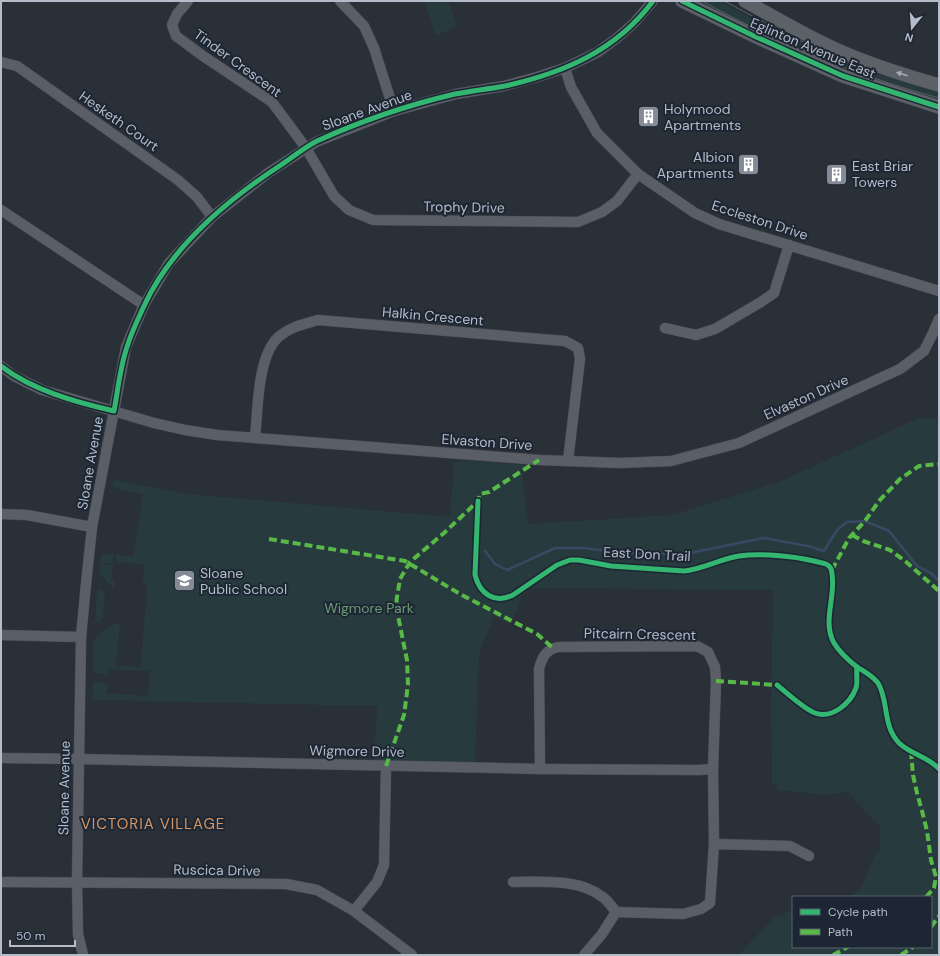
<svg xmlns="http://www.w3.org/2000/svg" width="940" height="956" viewBox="0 0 940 956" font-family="'DM Sans',sans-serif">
<rect width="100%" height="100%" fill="#2a3038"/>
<g fill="#273a3e">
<polygon points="424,1 448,1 457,27 436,35"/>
<path d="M700,1h20l46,25 44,21 74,30 1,-4 54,16v11l-57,-18 1,-1c-63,-22 -124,-48 -183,-80z"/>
<polygon points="919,418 939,418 939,955 738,955 778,914 783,916 788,910 793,912 793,947 931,947 931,897 849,897 861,889 876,852 880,851 880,826 847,792 827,795 777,790 777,784 772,783 771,705 773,590 523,588 519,605 510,624 494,616 479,654 475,763 374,760 377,706 93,700 93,682 108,683 107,693 148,696 150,671 109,669 108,674 93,673 94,639 113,624 120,624 116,666 141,667 147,584 143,583 144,564 117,562 115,555 133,556 143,494 120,490 113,486 114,480 187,494 450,517 454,462 461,462 460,460 528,465 522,469 528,524 672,515 779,482"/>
<polygon points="101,554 113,554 113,564 100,563"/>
<polygon points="100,564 113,565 111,581 114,581 114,589 99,573"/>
<polygon points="97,588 105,592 103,617 100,622 95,623"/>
</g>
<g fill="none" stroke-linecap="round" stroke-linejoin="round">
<polyline stroke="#384963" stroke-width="2.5" points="485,551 495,564 507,570 555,548 583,548 624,553 685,554 764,538 808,546 824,551 837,530 847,522 865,521 889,531 917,566 931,573 939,581"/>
<defs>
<g id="minor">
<polyline points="188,1 177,14 172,25 176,36 203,56 272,102 306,148 334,196 349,210 373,220 578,222 602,212 617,201 638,174"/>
<polyline points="340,1 364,26 374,48 394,111"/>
<polyline points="1,62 17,66 178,180 197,197 212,217"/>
<polyline points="565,68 571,87 597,133 638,174 695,213 719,224 939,291"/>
<polyline points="1,210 144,305"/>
<polyline points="665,328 696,335 715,329 761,302 774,293 789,245"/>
<polyline points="1,366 14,376 42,390 154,423 185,430 217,435 539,460 620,463 671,461 739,443 900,369 924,351 933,333 939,319"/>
<path d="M255,438c3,-28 2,-86 26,-103 11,-9 24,-11 37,-15l247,21 13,7 2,11 -12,102"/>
<polyline points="1,514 27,515 92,527"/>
<polyline points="1,635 81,637"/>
<polyline points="1,758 78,759 540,769 699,770 713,769"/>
<path d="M540,769l-1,-100c3,-11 6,-19 19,-22l139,-1 11,6 7,15 1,14 -3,88 1,75 -4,59 -9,6 -18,5 -67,-2 -14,22 -18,21"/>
<polyline points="714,844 790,846 809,856"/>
<polyline points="1,882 286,884 317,890 354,911 412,955"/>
<path d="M513,882c30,0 66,-4 91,16 4,3 8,9 12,14"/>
<polyline points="354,911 377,882 384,865 386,766"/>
<polyline points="83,955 78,934 77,882 81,637 86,584 92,527 126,347 144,305 169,263 212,217 268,173 316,142 394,111 456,94 504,86 537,77 565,68 598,52 617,38 634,23 653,1"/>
</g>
<g id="major">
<polyline points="682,1 754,36 843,76 939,107"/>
<path d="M745,1c36,20 72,41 109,56 28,11 56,20 85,28"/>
</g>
</defs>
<use href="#minor" stroke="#484c53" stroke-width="11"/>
<use href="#major" stroke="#484c55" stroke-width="14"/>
<use href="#minor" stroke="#5a5e66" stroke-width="10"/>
<use href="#major" stroke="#5c6168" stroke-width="13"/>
<g stroke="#595d64" stroke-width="1">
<path d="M702,1c74,41 155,75 237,97"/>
<polyline points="724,1 794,38 846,61"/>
</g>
<g stroke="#58b947" stroke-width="4" stroke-dasharray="8 4" stroke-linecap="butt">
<polyline points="852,535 863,541 890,550 905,561 939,591"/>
<polyline points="269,539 405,561 460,594 537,634 553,648"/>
<polyline points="832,570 849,538 865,521 879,501 900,479 919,466 939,464"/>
<polyline points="716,681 777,685 779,686"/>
<polyline points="911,751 913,775 917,793 922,811 927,831 931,860 936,877 934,888 926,897"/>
<polyline points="386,766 404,715 408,685 407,660 396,606 397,597 400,579 410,562 444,533 478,501 480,494 489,492 539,460"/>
<polyline points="931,927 939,916"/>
<polyline points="833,955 848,947"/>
<polyline points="901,955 913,947"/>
</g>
<defs>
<g id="cycleway">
<polyline points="682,1 754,36 843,76 939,107"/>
<path d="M1,366c31,24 74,36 113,45 4,-21 6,-44 13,-64 4,-14 11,-28 17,-41 27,-59 83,-106 137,-141 12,-8 24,-18 36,-24 44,-20 91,-36 138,-47 16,-3 33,-5 50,-8 58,-13 111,-35 148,-85"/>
<path d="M478,501l-3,74c5,19 19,29 38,20l44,-30 13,-5h9l32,6 73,5c19,-2 36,-12 55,-15 22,-3 54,0 75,5 4,1 9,2 12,3 4,2 6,6 6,10 4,22 -10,48 2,69 6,10 14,17 23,24 8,5 15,8 21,16 11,18 4,42 21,60 11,11 30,14 40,26"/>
<path d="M777,685c9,7 27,24 38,28 17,6 35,-9 41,-25 2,-6 0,-15 1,-21"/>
</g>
</defs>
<use href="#cycleway" stroke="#1d2633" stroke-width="8"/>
<use href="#cycleway" stroke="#33b770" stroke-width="5"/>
</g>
<defs><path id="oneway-solid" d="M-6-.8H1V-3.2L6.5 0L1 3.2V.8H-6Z"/></defs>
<use fill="#a2aab6" href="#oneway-solid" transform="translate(902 74) rotate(-162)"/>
<defs>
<symbol id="building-square" viewBox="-11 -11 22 22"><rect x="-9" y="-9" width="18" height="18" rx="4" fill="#848b96" stroke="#1d2633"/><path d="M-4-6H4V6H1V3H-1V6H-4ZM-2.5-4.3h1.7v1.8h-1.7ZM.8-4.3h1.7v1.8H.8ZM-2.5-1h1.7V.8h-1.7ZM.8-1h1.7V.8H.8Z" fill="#fff"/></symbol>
<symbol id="school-square" viewBox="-11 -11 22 22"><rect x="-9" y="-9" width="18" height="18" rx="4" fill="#848b96" stroke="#1d2633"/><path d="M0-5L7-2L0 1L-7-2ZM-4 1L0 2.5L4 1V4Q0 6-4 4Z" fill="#fff"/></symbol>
</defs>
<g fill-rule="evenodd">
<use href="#building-square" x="636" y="104" width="25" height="25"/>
<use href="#building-square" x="736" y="152" width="25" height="25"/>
<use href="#building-square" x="824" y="162" width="25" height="25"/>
<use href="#school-square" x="172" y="568" width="25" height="25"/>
</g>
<g text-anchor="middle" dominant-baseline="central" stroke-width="4" stroke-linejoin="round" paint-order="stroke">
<g font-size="14" fill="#b4bcc9" stroke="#1d2633">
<text transform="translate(813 48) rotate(23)">Eglinton Avenue East</text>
<text transform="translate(238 63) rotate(36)">Tinder Crescent</text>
<text transform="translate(367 110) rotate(-20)">Sloane Avenue</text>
<text transform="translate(119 121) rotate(35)">Hesketh Court</text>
<text transform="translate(464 207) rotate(1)">Trophy Drive</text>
<text transform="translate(760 220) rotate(18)">Eccleston Drive</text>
<text transform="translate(433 316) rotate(5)">Halkin Crescent</text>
<text transform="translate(806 397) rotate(-24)">Elvaston Drive</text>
<text transform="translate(487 442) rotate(4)">Elvaston Drive</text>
<text transform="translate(90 463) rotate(-80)">Sloane Avenue</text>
<text transform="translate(647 554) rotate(3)">East Don Trail</text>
<text transform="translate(640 634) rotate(1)">Pitcairn Crescent</text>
<text transform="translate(357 751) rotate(1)">Wigmore Drive</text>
<text transform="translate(64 788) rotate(-89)">Sloane Avenue</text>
<text transform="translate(217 870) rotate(1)">Ruscica Drive</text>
</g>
<g font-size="14" fill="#b4bcc9" stroke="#1d2633" text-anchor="start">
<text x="664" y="109">Holymood<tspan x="664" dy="16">Apartments</tspan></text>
<text x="734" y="157" text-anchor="end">Albion<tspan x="734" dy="16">Apartments</tspan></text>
<text x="852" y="166">East Briar<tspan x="852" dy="16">Towers</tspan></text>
<text x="200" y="573">Sloane<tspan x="200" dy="16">Public School</tspan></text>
</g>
<g font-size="14" fill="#6b9a76" stroke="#1d2633">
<text x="369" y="608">Wigmore Park</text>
</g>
<g font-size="15" letter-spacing="1" fill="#d59563" stroke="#1d2633">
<text x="153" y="824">VICTORIA VILLAGE</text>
</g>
</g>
<rect width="940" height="956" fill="none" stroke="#b4bcc9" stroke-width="4"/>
<rect x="792" y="896" width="140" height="52" fill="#1d2633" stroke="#59626f"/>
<rect x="800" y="909" width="20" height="6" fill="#33b770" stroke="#59626f"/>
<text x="828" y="916" font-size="12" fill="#b4bcc9">Cycle path</text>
<rect x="800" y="929" width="20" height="6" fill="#58b947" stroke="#59626f"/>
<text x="828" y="936" font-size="12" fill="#b4bcc9">Path</text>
<g transform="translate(912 28) rotate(197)" stroke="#1d2633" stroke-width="3" paint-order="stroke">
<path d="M0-3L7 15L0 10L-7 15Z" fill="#b4bcc9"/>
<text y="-6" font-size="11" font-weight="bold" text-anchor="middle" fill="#b4bcc9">N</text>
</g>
<path d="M10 940v6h65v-6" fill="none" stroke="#b4bcc9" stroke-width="2"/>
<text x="16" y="940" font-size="12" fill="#b4bcc9" stroke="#1d2633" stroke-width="3" paint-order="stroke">50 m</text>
</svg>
